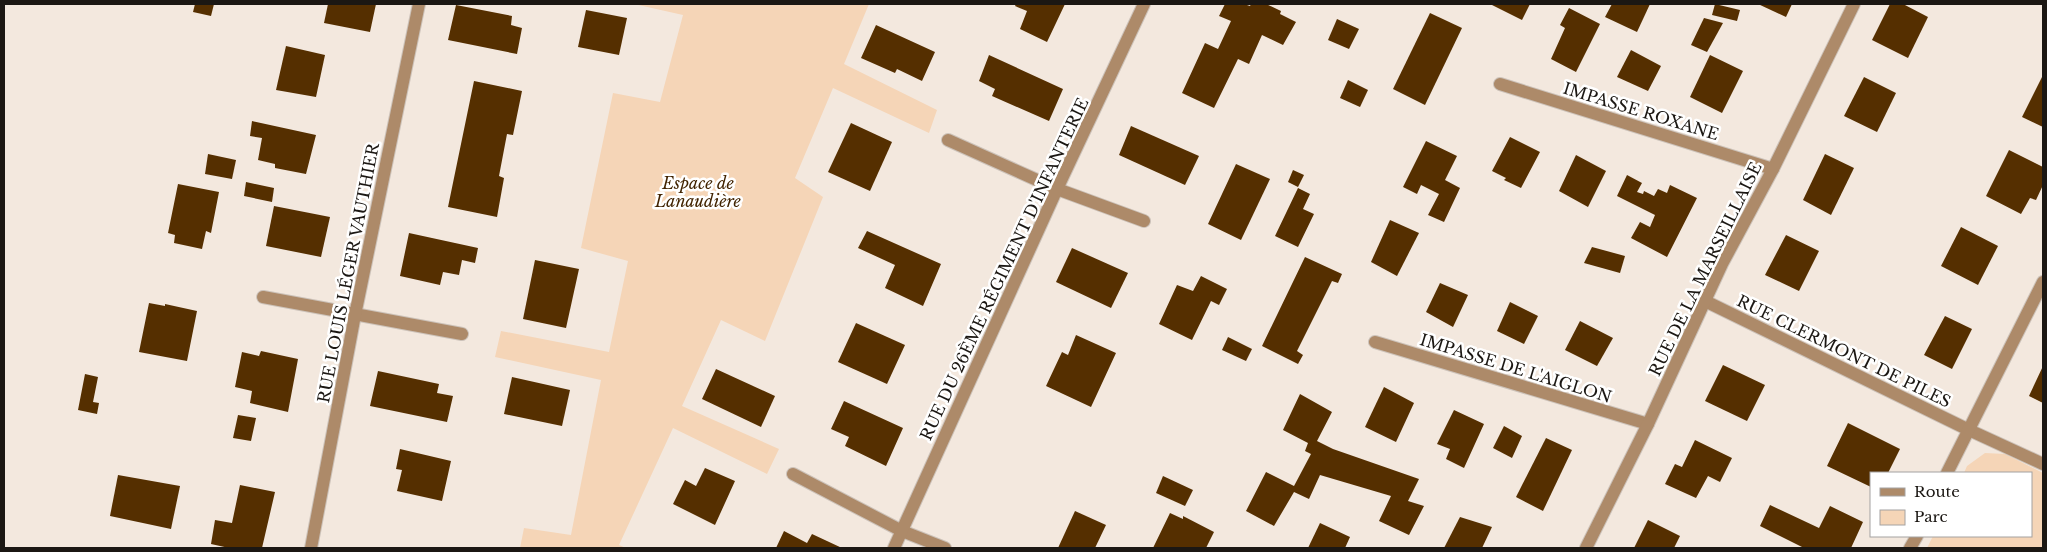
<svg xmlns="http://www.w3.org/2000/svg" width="2047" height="552" viewBox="0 0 2047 552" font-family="'Libre Baskerville',serif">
<rect width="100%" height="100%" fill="#f3e8de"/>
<g fill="#f5d5b7">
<polygon points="634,4 869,4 844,64 937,110 929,133 833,88 795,178 823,197 765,341 721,320 682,406 779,449 767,474 673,428 619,545 626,548 520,548 524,528 571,535 601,380 495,357 501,331 609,352 628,261 581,248 613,93 660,102 683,15"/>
<polygon points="1985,453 2005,454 2043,473 2043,548 1927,548 1933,536 2031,536 2031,473 1964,473 1967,466"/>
</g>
<g fill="#552f00">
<polygon points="195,4 214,4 211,16 193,12"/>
<polygon points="328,4 376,4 370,32 324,23"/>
<polygon points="1016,4 1065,4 1047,42 1020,29 1027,11 1015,6"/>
<polygon points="1225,4 1244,4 1250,6 1251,4 1266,4 1281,11 1280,14 1296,22 1283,45 1262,35 1249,64 1238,59 1214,108 1182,93 1205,43 1218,49 1231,21 1219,16"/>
<polygon points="1493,4 1530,4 1522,20 1492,5"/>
<polygon points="1612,4 1650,4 1637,32 1605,17"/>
<polygon points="1715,4 1740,10 1737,21 1712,15"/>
<polygon points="1758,4 1792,4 1786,17"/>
<polygon points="1890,4 1903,4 1928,17 1908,58 1872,40"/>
<polygon points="456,5 512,16 511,25 522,28 517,54 448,40"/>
<polygon points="1569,8 1600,24 1576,72 1551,59 1565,28 1560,25"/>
<polygon points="586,10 627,18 619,55 578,47"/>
<polygon points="1430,13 1462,28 1425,105 1393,89"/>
<polygon points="1704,18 1723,23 1707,52 1691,45"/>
<polygon points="1337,19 1359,29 1349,49 1328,40"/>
<polygon points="876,25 935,52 922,81 897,69 895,73 861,58"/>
<polygon points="286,46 325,55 316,97 276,90"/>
<polygon points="1631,50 1661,66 1648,91 1617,77"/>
<polygon points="989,55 1063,89 1049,121 992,96 995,89 979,81"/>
<polygon points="1710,55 1743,71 1722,113 1690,97"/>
<polygon points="2043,75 2043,127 2022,117"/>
<polygon points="1864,77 1896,93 1877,132 1844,116"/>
<polygon points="1348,80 1368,90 1360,107 1340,98"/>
<polygon points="474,81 522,91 513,135 507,134 499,176 504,178 497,217 448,207"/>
<polygon points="252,121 316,135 306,174 275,168 275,164 258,160 262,138 250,136"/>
<polygon points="851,123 892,142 870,191 828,172"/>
<polygon points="1131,126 1199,156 1185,185 1119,155"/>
<polygon points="1510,137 1540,152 1521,188 1504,180 1506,178 1492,171"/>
<polygon points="1426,141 1457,156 1445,180 1460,188 1444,222 1428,215 1439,194 1421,185 1417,194 1403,187"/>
<polygon points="2009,150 2043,167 2043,185 2036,200 2030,198 2021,214 1986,196"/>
<polygon points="208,154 236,160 232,179 205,174"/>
<polygon points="1825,154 1854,168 1831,215 1803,200"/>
<polygon points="1576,155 1606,171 1588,207 1559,191"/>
<polygon points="1236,164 1270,179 1241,240 1208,224"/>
<polygon points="1293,170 1304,175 1298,187 1288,182"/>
<polygon points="1627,175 1642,183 1637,192 1643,194 1644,191 1654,196 1658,189 1667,193 1670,185 1697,198 1667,257 1631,238 1640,222 1650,227 1655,215 1617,196"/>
<polygon points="246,182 274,188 272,202 244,196"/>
<polygon points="178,184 219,192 211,233 206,231 202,249 174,243 175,235 168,233"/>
<polygon points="1298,188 1310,194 1303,209 1314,214 1298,247 1275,236"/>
<polygon points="274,206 330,217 321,257 266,246"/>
<polygon points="1390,220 1419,233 1397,276 1371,262"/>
<polygon points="1961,227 1998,246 1978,285 1941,266"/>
<polygon points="867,231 941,264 923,306 885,288 895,265 858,248"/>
<polygon points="409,233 478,248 475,263 462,260 459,275 443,272 440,285 400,276"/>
<polygon points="1786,235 1819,251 1799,291 1765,275"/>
<polygon points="1592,247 1625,256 1620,273 1584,263"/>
<polygon points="1072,248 1128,273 1111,308 1056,282"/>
<polygon points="1305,257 1342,274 1338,283 1332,281 1297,351 1303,355 1298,364 1262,346"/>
<polygon points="535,260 579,269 566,328 523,319"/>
<polygon points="1201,276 1227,289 1219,305 1211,301 1192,340 1159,324 1177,285 1193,291"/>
<polygon points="1440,283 1468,295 1453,327 1426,312"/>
<polygon points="1510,302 1538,316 1524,344 1497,331"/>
<polygon points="149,303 165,306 165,304 197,311 187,361 139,352"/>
<polygon points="1945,316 1972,329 1952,369 1924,355"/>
<polygon points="1580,321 1613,338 1597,366 1565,350"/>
<polygon points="856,323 905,345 887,384 838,362"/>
<polygon points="1076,335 1116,353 1091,407 1046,386 1062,352 1068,355"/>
<polygon points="1228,337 1252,349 1246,361 1222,350"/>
<polygon points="261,351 298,359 288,412 250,403 252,391 235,387 242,352 259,356"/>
<polygon points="1723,365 1765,385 1747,421 1705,401"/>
<polygon points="2043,366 2043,403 2029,396"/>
<polygon points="716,369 775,396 761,427 702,399"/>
<polygon points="378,371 439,384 437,393 453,396 447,422 370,406"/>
<polygon points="85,374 98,377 93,402 99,403 97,414 78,410"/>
<polygon points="512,377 570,390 562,426 504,414"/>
<polygon points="1384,387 1414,403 1396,442 1365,427"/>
<polygon points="1300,394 1332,412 1317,441 1333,449 1419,479 1408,501 1424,506 1409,535 1379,521 1391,496 1320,475 1309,499 1294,492 1274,526 1246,511 1266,472 1294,486 1311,454 1305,451 1308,443 1283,430"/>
<polygon points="844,401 903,428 886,466 845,446 849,437 831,429"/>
<polygon points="1454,410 1484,424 1464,468 1446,459 1450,449 1437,444"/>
<polygon points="238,415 256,418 251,441 233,438"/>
<polygon points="1848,423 1900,449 1888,473 1871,473 1871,487 1827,466"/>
<polygon points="1504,426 1522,436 1512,458 1493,448"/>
<polygon points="1546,438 1572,450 1543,511 1516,497"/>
<polygon points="1695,440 1732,458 1720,482 1708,476 1696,498 1665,484 1675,464 1682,467"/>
<polygon points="400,449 451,461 442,501 397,491 402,470 396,469"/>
<polygon points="705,468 735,481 715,525 673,504 685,480 696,486"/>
<polygon points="118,475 180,486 171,529 110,516"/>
<polygon points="1163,476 1193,490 1185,506 1156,493"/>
<polygon points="240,485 275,492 262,548 229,548 211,544 215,520 232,523"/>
<polygon points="1770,505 1819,528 1830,506 1863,522 1851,548 1804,548 1760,526"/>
<polygon points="1075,511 1106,525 1095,548 1058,548"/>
<polygon points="1170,513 1183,519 1183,516 1214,532 1206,548 1153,548"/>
<polygon points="1460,517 1492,527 1482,548 1444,548"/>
<polygon points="1648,520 1680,536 1674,548 1634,548"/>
<polygon points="1320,523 1350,537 1345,548 1308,548"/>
<polygon points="784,531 807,543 812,534 842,548 776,548"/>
</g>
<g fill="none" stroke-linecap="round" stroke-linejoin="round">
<defs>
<g id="service">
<polyline points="1500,84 1773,169"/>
<polyline points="948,140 1057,189 1144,221"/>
<polyline points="263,297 462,334"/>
<polyline points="1375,342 1648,424"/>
<polyline points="793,474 902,531 945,548"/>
</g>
<g id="minor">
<polyline points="1705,301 1969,430 2043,464"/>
<polyline points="1947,473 2043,282"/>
<polyline points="311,548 355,315 419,4"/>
<polyline points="894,548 1057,189 1144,4"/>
<polyline points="1586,548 1648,424 1722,264 1773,169 1854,4"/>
<polyline points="1910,548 1917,536"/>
</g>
</defs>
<use href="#service" stroke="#ccc2b9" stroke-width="14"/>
<use href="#minor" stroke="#ccc2b9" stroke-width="14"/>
<use href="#service" stroke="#ad8a69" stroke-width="12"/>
<use href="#minor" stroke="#ad8a69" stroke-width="12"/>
</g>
<g text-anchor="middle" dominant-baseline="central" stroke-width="5" stroke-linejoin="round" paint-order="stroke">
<g font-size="16" fill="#1b1713" stroke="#fff">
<text transform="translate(1641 111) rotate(17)">IMPASSE ROXANE</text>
<text transform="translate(1004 269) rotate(-65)">RUE DU 26ÈME RÉGIMENT D'INFANTERIE</text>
<text transform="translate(1705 269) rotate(-64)">RUE DE LA MARSEILLAISE</text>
<text transform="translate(348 273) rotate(-79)">RUE LOUIS LÉGER VAUTHIER</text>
<text transform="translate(1844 351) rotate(26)">RUE CLERMONT DE PILES</text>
<text transform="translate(1516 368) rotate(17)">IMPASSE DE L'AIGLON</text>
</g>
<g font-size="16" font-style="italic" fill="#412300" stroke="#fff">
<text x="698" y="183">Espace de<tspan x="698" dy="18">Lanaudière</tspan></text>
</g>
</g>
<rect width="2047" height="552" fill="none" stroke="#1b1713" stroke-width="10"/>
<rect x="1870" y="472" width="162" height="65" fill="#ffffff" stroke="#a4a2a1"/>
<rect x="1880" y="488" width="25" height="8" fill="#ad8a69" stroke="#a4a2a1"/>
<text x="1914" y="497" font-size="15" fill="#1b1713">Route</text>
<rect x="1880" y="510" width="25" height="15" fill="#f5d5b7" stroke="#a4a2a1"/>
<text x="1914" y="522" font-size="15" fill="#1b1713">Parc</text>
</svg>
